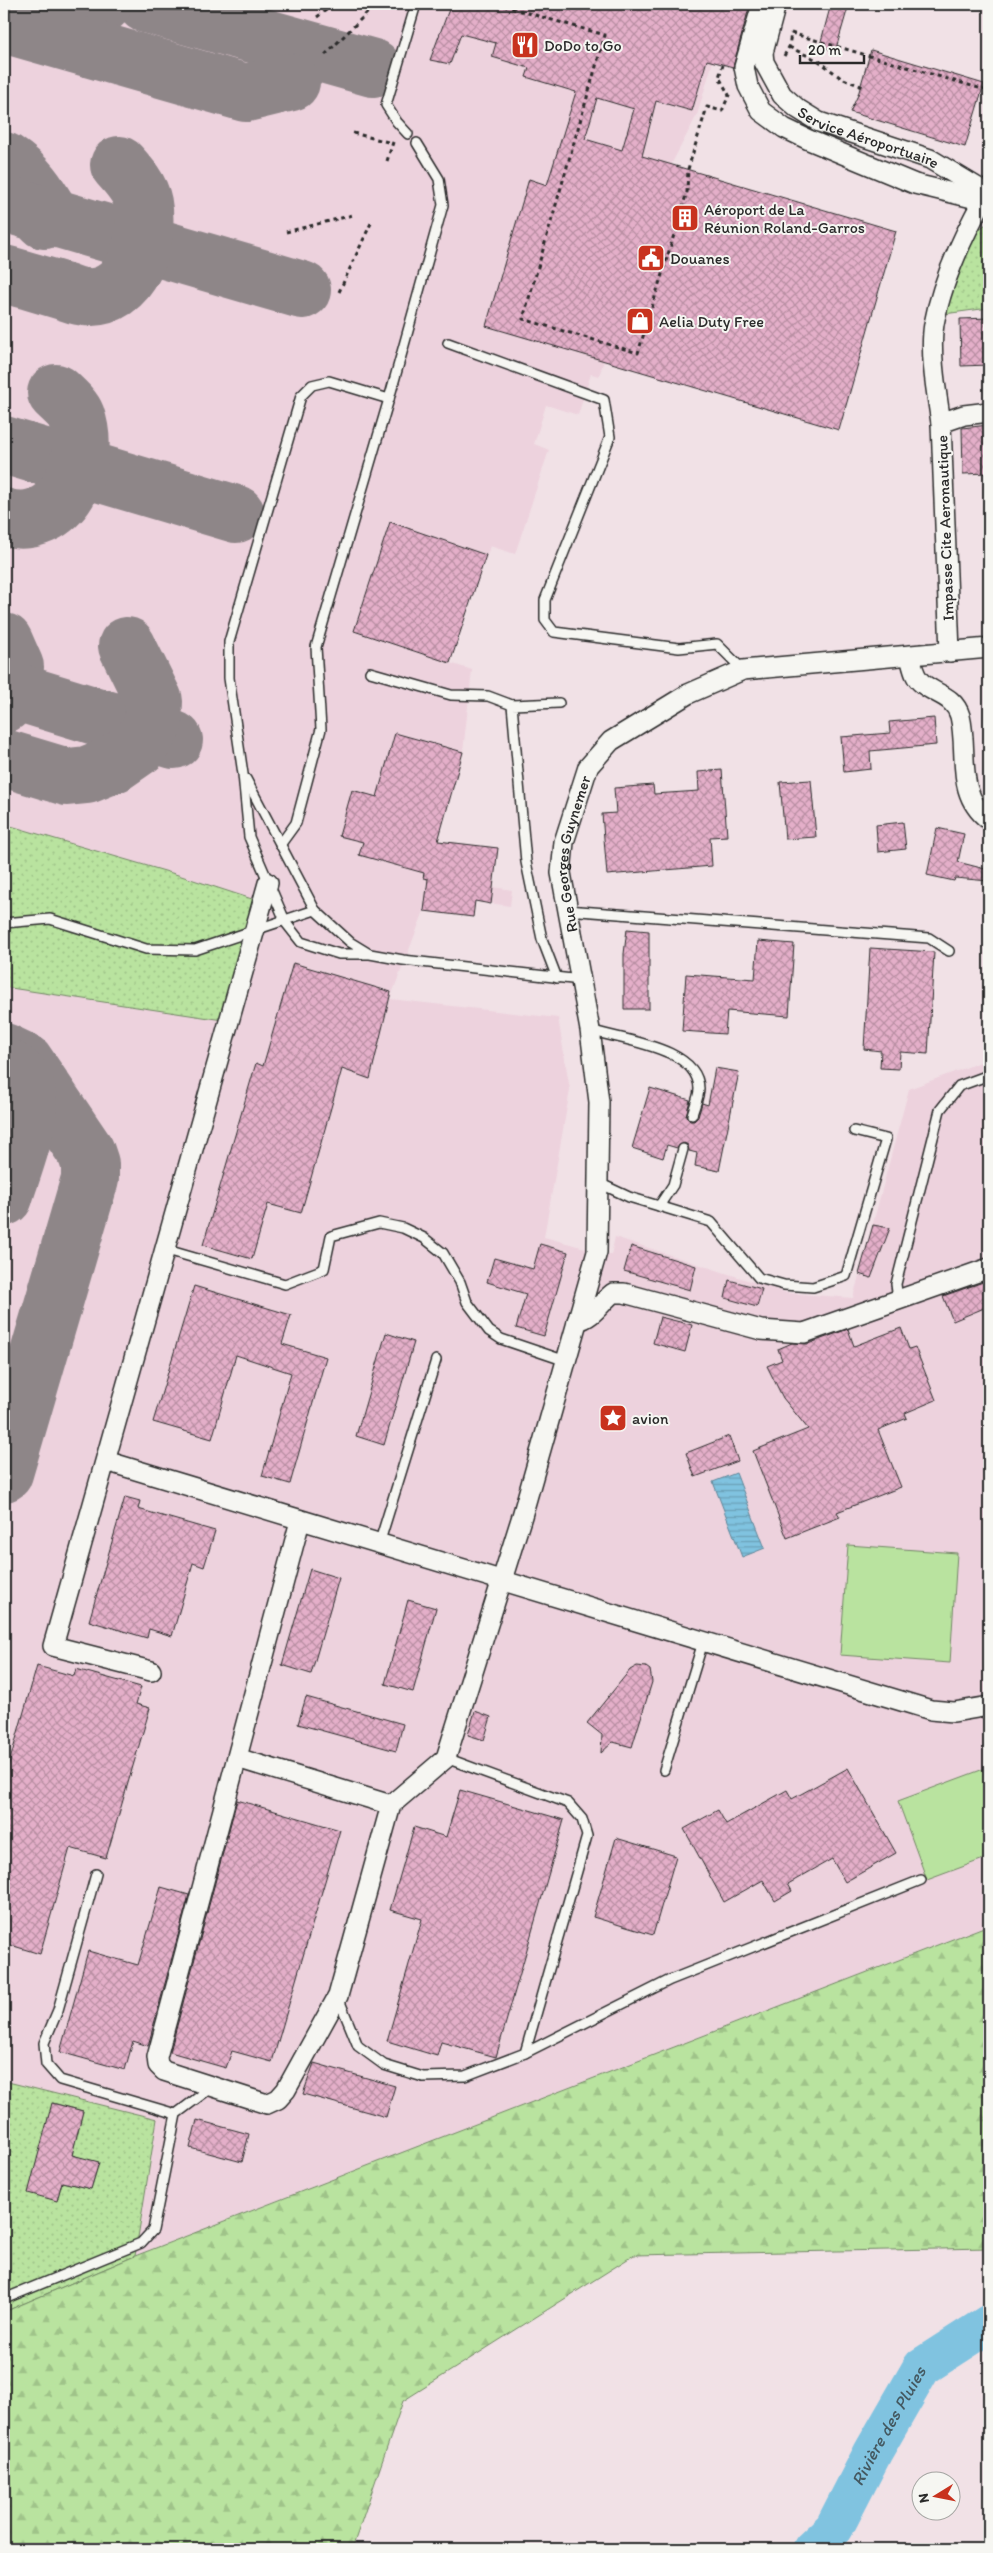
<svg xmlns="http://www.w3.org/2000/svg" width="993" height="2553" viewBox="0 0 993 2553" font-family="Itim,sans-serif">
<defs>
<pattern id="grass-dots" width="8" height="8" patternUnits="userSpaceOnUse" patternTransform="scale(1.25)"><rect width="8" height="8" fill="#b9e39f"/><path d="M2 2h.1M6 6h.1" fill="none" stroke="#9fc389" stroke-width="1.8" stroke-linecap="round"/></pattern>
<pattern id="forest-firs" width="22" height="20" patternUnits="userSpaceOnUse" patternTransform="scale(1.25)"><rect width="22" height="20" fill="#b9e39f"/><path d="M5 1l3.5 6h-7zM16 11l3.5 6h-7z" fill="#9fc389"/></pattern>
<pattern id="water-rules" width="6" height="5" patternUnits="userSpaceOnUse" patternTransform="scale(1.25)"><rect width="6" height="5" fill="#80c3e0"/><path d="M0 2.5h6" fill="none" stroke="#699fb6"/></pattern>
<pattern id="building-cross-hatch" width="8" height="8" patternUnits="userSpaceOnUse" patternTransform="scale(1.25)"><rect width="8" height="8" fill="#e4afc9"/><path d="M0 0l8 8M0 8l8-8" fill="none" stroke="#b98fa3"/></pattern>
</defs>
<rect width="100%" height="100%" fill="#f1e1e6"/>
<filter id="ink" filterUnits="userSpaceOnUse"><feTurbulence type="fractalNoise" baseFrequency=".02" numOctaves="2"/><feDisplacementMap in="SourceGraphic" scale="10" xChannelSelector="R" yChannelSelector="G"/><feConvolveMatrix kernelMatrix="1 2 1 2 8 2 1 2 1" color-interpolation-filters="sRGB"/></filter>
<g filter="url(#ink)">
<polygon fill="#edd2dd" points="4,4 730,4 697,115 659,188 599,376 591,374 578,415 546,405 534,444 549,450 515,554 490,546 450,663 472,670 463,752 438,841 498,848 493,887 512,890 510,906 475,901 473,917 424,911 390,999 558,1018 570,1090 544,1237 611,1255 615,1237 787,1293 853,1298 909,1089 989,1059 989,1925 135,2256 4,2312"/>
<g fill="url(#grass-dots)" stroke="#728765" fill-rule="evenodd">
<polygon points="989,222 989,308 944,314 975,232"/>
<polygon points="4,824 175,874 255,900 236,1022 4,987"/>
<path d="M4,2081l153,38 -22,137 -131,56zM53,2103l30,8 -11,44 27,8 -8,26 -29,-7 -5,18 -28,-7z"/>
</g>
<polygon fill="url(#forest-firs)" stroke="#728765" points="989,1925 989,2248 634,2255 403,2401 352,2549 4,2549 4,2312 135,2256"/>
<g fill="#b9e39f" stroke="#728765">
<polygon points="848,1545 957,1553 950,1663 840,1655"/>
<polygon points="989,1767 989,1857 927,1880 898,1801"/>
</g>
<polygon fill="url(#water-rules)" stroke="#5e8698" points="736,1473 765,1548 742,1557 713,1482"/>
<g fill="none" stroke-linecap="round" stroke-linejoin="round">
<path stroke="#80c3e0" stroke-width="39" id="s1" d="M812,2549l22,-21 39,-76 49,-85 67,-43"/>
<g stroke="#8e8688" stroke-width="58">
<polyline points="146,4 373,68"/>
<path d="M19,10c26,14 60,7 84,-6"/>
<polyline points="4,24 246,93 291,82"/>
<path d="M4,161c24,16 33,30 48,56l-8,3"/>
<polyline points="4,203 302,290"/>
<path d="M4,274c19,5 39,11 59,17 7,2 15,6 22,6 47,4 65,-56 58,-94 -3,-15 -14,-27 -24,-38"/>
<polyline points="4,445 236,514"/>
<path d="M4,517c58,17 89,-54 72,-101 -3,-8 -14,-17 -20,-23"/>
<polyline points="4,642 15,667 4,704"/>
<polyline points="4,688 174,740"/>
<polyline points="4,758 67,777 87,775 114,764 140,746 153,724 154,701 127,646"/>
<polyline points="4,1052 25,1062 86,1152 90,1164 90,1179 4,1473"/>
<path d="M4,1066c5,3 12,7 16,11 22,26 -8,91 -16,120"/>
</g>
</g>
<g fill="url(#building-cross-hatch)" stroke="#2b2b2b" fill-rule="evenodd">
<path d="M451,4h299l-17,63 -26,-7 -15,51 -36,-10 -14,55 254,75 -57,199 -353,-104 43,-147 18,6 29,-93 -50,-15 3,-9 -37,-11 4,-14 -35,-9 -11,30 -20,-4zM597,98l37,11 -12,41 -37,-11z"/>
<polygon points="831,4 849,4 835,52 820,45"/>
<polygon points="871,50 984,84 965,147 850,112 858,95"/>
<polygon points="989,318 989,365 961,366 960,319"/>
<polygon points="989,425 989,473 963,474 962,428"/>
<polygon points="390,522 486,555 450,663 354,631"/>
<polygon points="934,718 936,745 870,751 871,769 844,772 841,737 890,733 889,722"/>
<polygon points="395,733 463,752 438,841 498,848 491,904 475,901 473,917 424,911 428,879 423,878 424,873 359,855 363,842 339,836 352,790 377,797"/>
<polygon points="722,770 727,836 710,837 712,866 607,875 602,814 616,813 614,788 653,785 654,794 699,791 698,772"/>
<polygon points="811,780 816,837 785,839 780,782"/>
<polygon points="903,822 906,849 878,852 876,825"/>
<polygon points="937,828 964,834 958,862 989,870 989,881 955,878 954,881 927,875"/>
<polygon points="627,929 649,931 649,1009 624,1009 624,954"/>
<polygon points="758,941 794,944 789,1016 727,1011 725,1034 682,1031 686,974 755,979"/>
<polygon points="870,948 934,952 928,1054 900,1052 899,1069 880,1068 881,1051 864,1049"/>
<polygon points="293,963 391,992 370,1079 342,1069 301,1213 268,1204 252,1259 203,1245 256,1063 263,1066"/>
<polygon points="715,1068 739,1072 719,1171 695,1166 697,1153 689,1151 688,1145 684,1143 677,1148 667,1145 663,1158 632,1148 650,1088 690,1100 686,1116 690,1121 694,1121 698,1117 702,1103 708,1105"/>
<polygon points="873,1225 890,1228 871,1278 859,1274"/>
<polygon points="540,1244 568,1252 544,1336 516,1328 526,1294 487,1282 494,1258 533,1269"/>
<polygon points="631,1246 696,1266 690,1290 624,1271"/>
<polygon points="729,1280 762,1289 757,1307 725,1298"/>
<polygon points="989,1280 989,1306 953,1321 943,1296"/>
<polygon points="194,1286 291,1315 282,1344 326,1357 290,1484 262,1476 291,1373 236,1355 212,1439 153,1422"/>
<polygon points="660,1317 692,1325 685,1352 653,1343"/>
<polygon points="901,1328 909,1349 915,1347 936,1400 905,1413 907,1418 878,1430 901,1487 837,1512 840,1517 787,1538 753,1451 808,1429 783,1398 767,1366 782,1360 778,1349 792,1343 808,1344 848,1329 854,1346"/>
<polygon points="386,1333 414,1342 384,1445 356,1436"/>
<polygon points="729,1436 738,1461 695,1477 686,1453"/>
<polygon points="125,1497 140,1501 138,1509 215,1531 204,1567 193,1563 172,1636 149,1629 147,1638 89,1621"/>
<polygon points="310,1569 339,1578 311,1674 282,1665"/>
<polygon points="408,1600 436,1608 413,1692 385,1684"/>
<polygon points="37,1666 74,1676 76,1669 141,1687 136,1704 150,1708 106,1858 70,1848 40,1954 4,1943 4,1781"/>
<polygon points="637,1666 646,1667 650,1670 652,1682 632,1747 613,1742 601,1753 602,1735 587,1723 630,1670"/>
<polygon points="306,1697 403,1724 396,1751 298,1724"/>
<polygon points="475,1711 491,1717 484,1740 468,1735"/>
<polygon points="848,1768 896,1853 845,1882 832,1859 788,1884 792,1891 775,1901 763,1880 724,1902 684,1829 718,1810 726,1824 787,1790 792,1799"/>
<polygon points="460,1790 564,1820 496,2057 441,2042 437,2056 387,2041 422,1919 390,1910 414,1827 446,1837"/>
<polygon points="237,1800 340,1830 272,2062 232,2051 226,2068 170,2052"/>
<polygon points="616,1838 676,1856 653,1935 593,1917"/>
<polygon points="161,1887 189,1895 148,2046 133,2041 125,2070 60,2052 88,1951 138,1965"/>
<polygon points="314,2063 395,2086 386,2117 303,2094"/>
<polygon points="52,2103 83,2111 72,2155 99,2162 91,2189 62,2182 57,2201 28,2193"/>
<polygon points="197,2120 249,2134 242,2162 190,2148"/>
</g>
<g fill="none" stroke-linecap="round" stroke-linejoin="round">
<defs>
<g id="service">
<polyline points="408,134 397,122 386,105 416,4"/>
<polyline points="448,343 604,400 610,437 545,600 545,620 554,632 679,648 717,644 743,670"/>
<polyline points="389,399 329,381 312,385 301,396 229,642 229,678 243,774 249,837 286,923 301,942 339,954 370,954 403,960 581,980"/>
<polyline points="370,672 451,695 488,696 512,705"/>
<polyline points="246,779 315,910 350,942 368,953"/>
<polyline points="280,845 296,823 321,729 316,647 389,399 443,205 439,179 417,143"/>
<polyline points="567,910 929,938 949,951"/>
<polyline points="4,923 50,919 146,949 195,950 315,910"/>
<polyline points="557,978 542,939 526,862 512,705 559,703"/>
<path d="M590,1030c30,10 109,17 109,59 0,8 -5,18 -7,26"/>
<polyline points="599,1183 629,1197 659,1206 673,1185 683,1149"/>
<polyline points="659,1206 711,1222 759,1278 784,1285 813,1287 846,1276 886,1139 854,1131"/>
<polyline points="167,1250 285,1284 324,1269 331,1236 379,1223 403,1228 424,1238 443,1253 460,1282 467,1302 489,1331 501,1339 566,1361"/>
<polyline points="898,1300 896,1284 940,1110 959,1086 989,1075"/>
<polyline points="379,1544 436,1360"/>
<polyline points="664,1770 703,1642"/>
<polyline points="96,1874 58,2010 44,2043 46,2064 60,2080 176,2114"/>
<polyline points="338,1997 358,2046 384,2065 423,2077 465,2076 525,2053 587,1836 582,1819 568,1803 446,1758"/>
<polyline points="525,2053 670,1980 921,1880"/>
<polyline points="4,2299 141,2243 153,2230 176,2114 212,2087"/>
</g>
<g id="minor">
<polyline points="762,4 744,67 748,86 761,111 784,128 809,140 915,184 989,202"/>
<path id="s2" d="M776,4l-13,49 1,9 18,33 16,14 21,13 111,37 48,29 5,12"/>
<path d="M941,423c-4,-28 -12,-70 -7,-99 8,-43 28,-86 49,-124"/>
<polyline points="950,652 941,423 964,415 989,412"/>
<path d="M910,657c3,10 4,21 13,27 14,11 31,12 37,32 9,37 -6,77 29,104"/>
<path d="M577,1321c16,-3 24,-19 36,-28h11l137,37 43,3 185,-65"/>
<polyline points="106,1461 931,1710 954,1712 989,1706"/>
<path id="s3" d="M300,1521l-143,536 1,8 6,6 103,33 11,-5 8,-9 52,-94 53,-191 55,-47 76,-242 75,-264 2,-150 -9,-72 -29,-157 3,-31 24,-75 23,-26 77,-47 55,-24 246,-22"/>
<polyline points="151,1671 53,1646 268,883"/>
<polyline points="237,1758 391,1805"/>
</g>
</defs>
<use href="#service" stroke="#2b2b2b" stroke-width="12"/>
<use href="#minor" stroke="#2b2b2b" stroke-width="22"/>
<g stroke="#2b2b2b" stroke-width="3" stroke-dasharray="4 4" stroke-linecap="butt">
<polyline points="496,4 605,35 523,319 638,353 687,192 688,169 707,107 722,111 729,95 719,77 723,65"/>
<polyline points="317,17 334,4"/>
<polyline points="791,33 989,91"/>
<polyline points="789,47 819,61 841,78 866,88"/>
<polyline points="325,55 376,4"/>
<polyline points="784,56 789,47 791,33"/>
<polyline points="353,133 392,143"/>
<polyline points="387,161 394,139"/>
<polyline points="286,232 353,215"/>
<polyline points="339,292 372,221"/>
</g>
<use href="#service" stroke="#f6f6f2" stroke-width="9"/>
<use href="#minor" stroke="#f6f6f2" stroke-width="19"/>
</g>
</g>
<defs>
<symbol id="restaurant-square" viewBox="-11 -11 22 22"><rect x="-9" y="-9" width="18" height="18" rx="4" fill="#c8321e" stroke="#f6f6f2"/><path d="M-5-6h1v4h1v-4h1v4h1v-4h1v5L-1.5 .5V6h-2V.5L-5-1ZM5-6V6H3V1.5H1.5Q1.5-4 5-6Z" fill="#fff"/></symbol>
<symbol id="building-square" viewBox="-11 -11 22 22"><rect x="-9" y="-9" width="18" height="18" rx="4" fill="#c8321e" stroke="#f6f6f2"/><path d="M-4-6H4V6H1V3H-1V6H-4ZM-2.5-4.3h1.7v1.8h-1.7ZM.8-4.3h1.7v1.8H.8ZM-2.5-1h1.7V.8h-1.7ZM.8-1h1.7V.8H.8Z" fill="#fff"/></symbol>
<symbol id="civic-square" viewBox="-11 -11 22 22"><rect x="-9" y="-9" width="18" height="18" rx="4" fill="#c8321e" stroke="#f6f6f2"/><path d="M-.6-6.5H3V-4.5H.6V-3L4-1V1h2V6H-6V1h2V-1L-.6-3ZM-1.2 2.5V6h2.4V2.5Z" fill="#fff"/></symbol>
<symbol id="shop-square" viewBox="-11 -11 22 22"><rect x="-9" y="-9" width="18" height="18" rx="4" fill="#c8321e" stroke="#f6f6f2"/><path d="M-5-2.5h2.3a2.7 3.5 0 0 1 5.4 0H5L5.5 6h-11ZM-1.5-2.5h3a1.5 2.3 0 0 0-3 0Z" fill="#fff"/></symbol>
<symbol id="sight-square" viewBox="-11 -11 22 22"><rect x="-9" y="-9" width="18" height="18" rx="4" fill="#c8321e" stroke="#f6f6f2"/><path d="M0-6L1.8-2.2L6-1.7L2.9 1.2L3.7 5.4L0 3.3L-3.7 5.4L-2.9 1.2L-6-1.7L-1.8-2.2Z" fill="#fff"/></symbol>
</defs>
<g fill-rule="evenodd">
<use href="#restaurant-square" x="509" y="29" width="32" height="32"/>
<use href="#building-square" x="669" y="202" width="32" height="32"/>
<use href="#civic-square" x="635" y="242" width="32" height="32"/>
<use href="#shop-square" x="624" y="305" width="32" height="32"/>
<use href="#sight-square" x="597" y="1402" width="32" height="32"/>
</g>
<g text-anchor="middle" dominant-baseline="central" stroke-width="4" stroke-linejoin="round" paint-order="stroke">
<g font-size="16" fill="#2b2b2b" stroke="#f6f6f2" text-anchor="start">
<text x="544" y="45">DoDo to Go</text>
<text x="704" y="209">Aéroport de La<tspan x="704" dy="18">Réunion Roland-Garros</tspan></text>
<text x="670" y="258">Douanes</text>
<text x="659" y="321">Aelia Duty Free</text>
<text x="632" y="1418">avion</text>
</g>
<g font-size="16" fill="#2b2b2b" stroke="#f6f6f2">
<text stroke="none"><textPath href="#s2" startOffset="195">Service Aéroportuaire</textPath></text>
<text transform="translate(945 528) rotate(-92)">Impasse Cite Aeronautique</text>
<text stroke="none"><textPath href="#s3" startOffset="2012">Rue Georges Guynemer</textPath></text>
</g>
<g font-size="18" font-style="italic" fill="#445961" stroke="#f6f6f2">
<text stroke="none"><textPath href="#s1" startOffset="146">Rivière des Pluies</textPath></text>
</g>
</g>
<rect width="993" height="2553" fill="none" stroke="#f6f6f2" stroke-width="20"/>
<rect x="10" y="10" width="973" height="2533" fill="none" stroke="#2b2b2b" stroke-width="2" filter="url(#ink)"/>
<g transform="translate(936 2496) rotate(260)"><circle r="24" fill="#f6f6f2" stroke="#a5a5a2"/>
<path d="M0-4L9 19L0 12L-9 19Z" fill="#c8321e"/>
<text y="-8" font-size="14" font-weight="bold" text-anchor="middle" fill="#2b2b2b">N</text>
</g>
<path d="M800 55v8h64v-8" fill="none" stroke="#2b2b2b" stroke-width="2.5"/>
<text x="808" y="55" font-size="15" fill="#2b2b2b" stroke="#f6f6f2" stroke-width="4" paint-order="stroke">20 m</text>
</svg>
